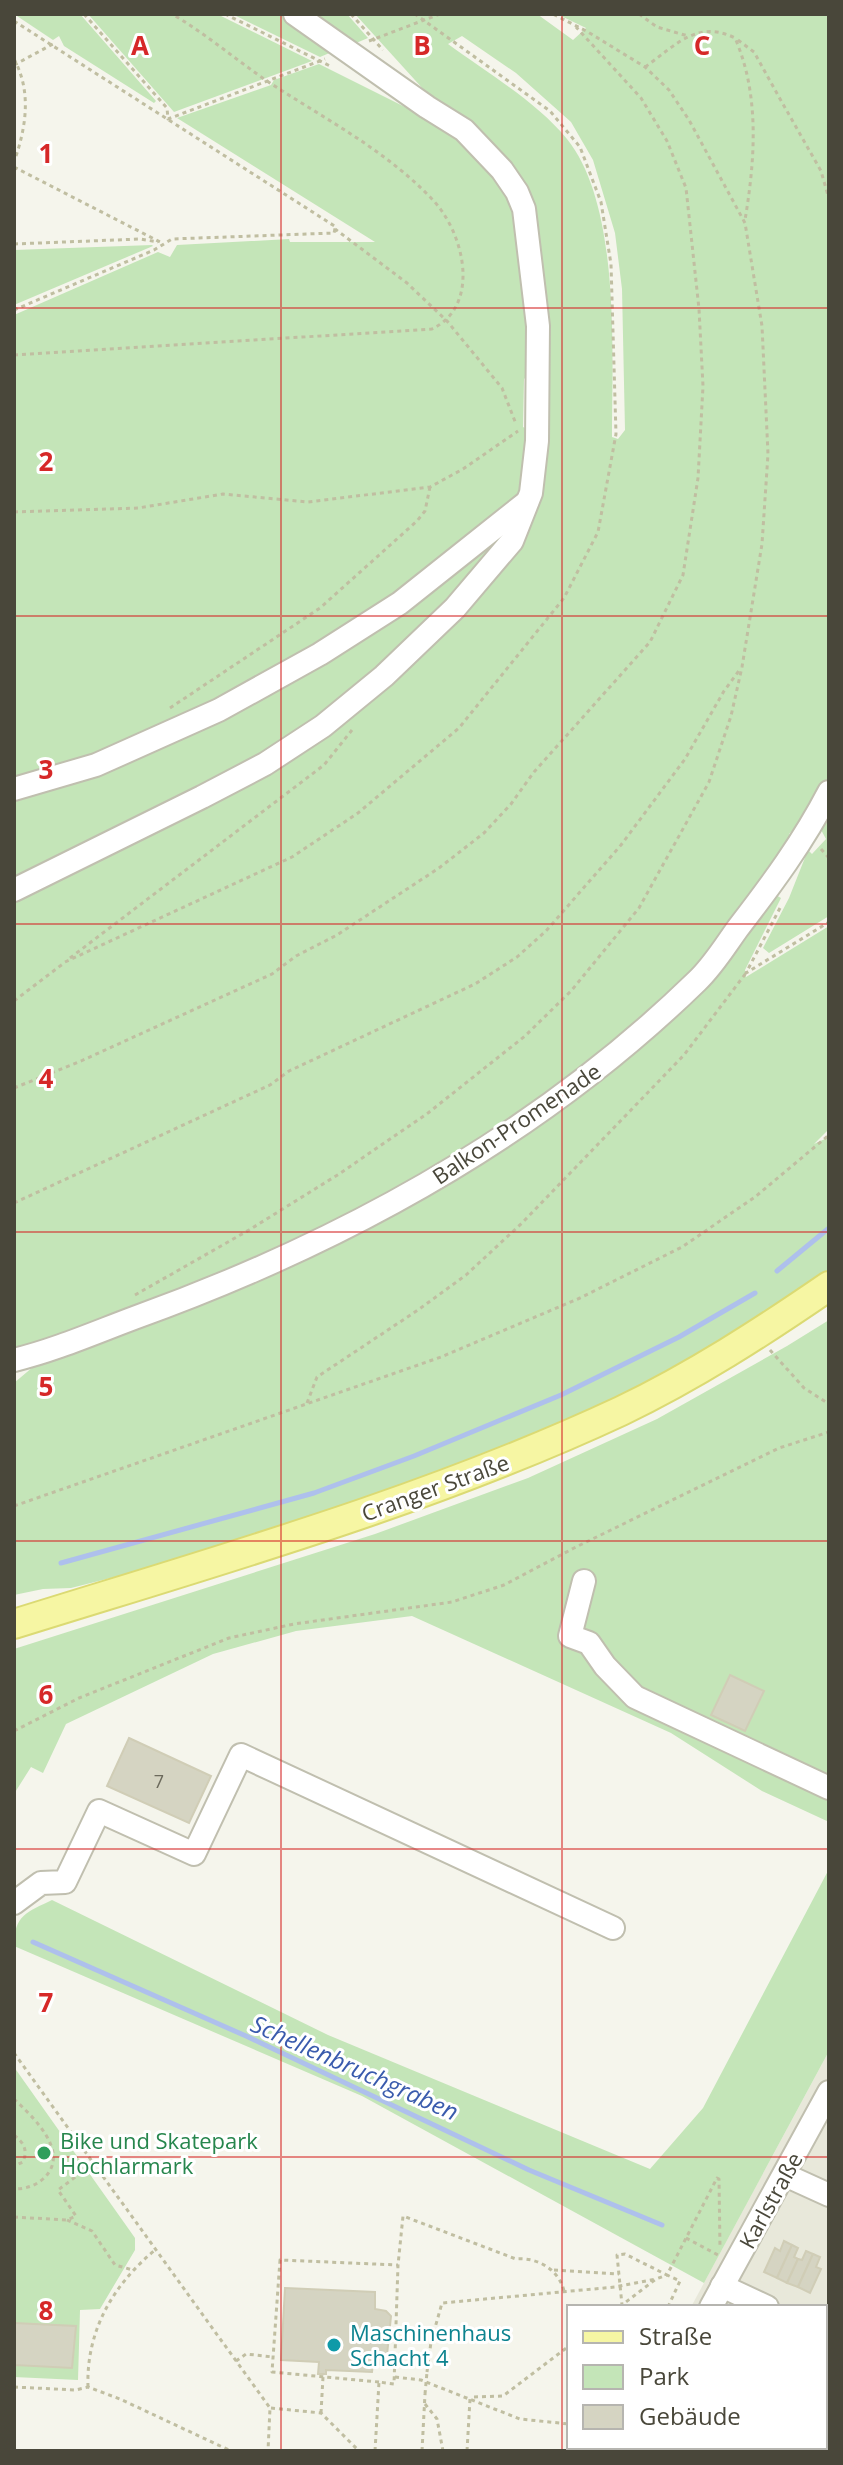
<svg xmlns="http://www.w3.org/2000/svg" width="843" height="2465" viewBox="0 0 843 2465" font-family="'Open Sans',sans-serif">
<rect width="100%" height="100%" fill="#f5f5ec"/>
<polygon fill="#e8e8da" points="829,2051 829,2451 614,2451 616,2447 825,2447 825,2307 691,2307"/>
<g fill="#c4e5b8" fill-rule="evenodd">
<polygon points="14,14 80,14 156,101 154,103 64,46 59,36 53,40"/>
<polygon points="88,14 217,14 312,61 174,112"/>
<polygon points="232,14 286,14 339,49 320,57"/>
<polygon points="303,14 347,14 368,38 349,46"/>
<path d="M355,14h182l36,26 13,-12 -29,-14h272v763l-23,41 -17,16 7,7 -90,121 -81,74 -170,124 -224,113 -217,80v-459l251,-126 184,-149 90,-136 -18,-286zM462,36l54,37 55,49 22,38 22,73 7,56 3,141 -7,9 -6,-2c0,-83 9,-231 -45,-298 -30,-37 -81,-67 -119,-95z"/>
<polygon points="319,64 455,132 508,192 519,218 531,372 524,379 523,427 533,432 532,466 518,503 339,635 187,720 97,757 14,782 14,315 158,252 170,257 177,245 289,239 290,242 375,242 177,118 271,85 274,80"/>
<polygon points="152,245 153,246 14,305 14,250"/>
<polygon points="519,512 478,574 320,723 14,884 14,794 221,713"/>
<polygon points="829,806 829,916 769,953 763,948 789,898 808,850 812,854 826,839 819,826"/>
<polygon points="774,894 781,898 745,970 746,977 829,926 829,1129 814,1144 829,1137 829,1273 749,1328 577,1420 392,1493 162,1565 71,1588 43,1589 14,1595 14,1383 46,1356 229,1288 556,1106"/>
<polygon points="829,1320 829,1822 762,1791 671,1733 412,1616 296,1631 213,1654 66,1724 43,1773 31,1767 14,1794 14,1649 375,1534 528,1478 657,1419 787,1346"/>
<path d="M829,1869v182l-125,232 -342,-187 -348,-150c0,-31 13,-34 38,-46l276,135 322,134 53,-61z"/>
<polygon points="14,2067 135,2238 135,2250 100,2309 80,2310 78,2380 14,2377"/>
</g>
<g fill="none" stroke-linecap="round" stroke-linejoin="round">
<g stroke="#aec0ec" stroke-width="5">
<polyline points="777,1271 829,1228"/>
<polyline points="61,1563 314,1493 414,1456 561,1395 679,1337 755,1293"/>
<polyline points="33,1942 246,2036 529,2170 662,2225"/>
</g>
</g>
<g fill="#d5d4c2" stroke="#d0cdb6" stroke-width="2">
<polygon points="730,1675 764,1691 745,1731 711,1715"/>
<polygon points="129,1738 211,1776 189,1823 107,1786"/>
<polygon points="784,2241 792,2245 777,2278 764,2272 775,2248 780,2251"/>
<polygon points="792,2245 798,2248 794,2257 798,2259 787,2283 777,2278"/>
<polygon points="806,2251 813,2254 798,2287 787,2283 798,2259 802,2260"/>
<polygon points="813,2254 820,2257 816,2267 821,2269 810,2293 798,2287"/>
<polygon points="285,2288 375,2292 375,2309 386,2311 391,2316 386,2365 373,2364 372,2372 326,2370 326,2374 318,2374 319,2362 281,2360"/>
<polygon points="14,2323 76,2326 72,2368 15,2365 14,2375"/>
</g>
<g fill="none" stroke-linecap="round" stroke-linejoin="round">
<defs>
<g id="minor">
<polyline points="14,789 96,765 219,710 320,654 400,603 527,502"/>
<polyline points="14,890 202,797 265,764 323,726 384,676 455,608 512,541 531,493 537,441 538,326 524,209 517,192 502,170 464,130 427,107 295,14"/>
<path d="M14,1360c41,-10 80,-27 120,-42 208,-75 404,-182 563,-337 16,-15 28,-35 41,-53 34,-44 65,-86 91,-136"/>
<polyline points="584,1581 570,1636 589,1643 605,1666 635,1697 829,1788"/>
<polyline points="14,1903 41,1883 65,1882 99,1811 194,1854 241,1755 613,1928"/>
<polyline points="785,2175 829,2195"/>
<polyline points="722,2286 767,2307"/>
<polyline points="711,2307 829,2092"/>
<polyline points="825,2333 829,2335"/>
<polyline points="633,2451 635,2447"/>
<polyline points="827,2451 829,2448"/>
</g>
<path id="major" d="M14,1624c205,-64 412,-122 607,-213 73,-35 141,-79 208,-125"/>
</defs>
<use href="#minor" stroke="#c0bfaf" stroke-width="26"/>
<use href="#major" stroke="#dbda73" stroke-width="32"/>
<g stroke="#c0bea1" stroke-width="3" stroke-dasharray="4 4" stroke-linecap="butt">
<polyline points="84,14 167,108 168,119 325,59"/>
<polyline points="225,14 332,67"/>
<polyline points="351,14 383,50"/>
<polyline points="639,14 657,27 688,36"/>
<polyline points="14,21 336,227 335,229 407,283 447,321 502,388 516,424"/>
<polyline points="738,40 754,52 779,97 821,171 829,199"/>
<polyline points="369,41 440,14"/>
<path d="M14,59c18,33 12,69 0,103"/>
<polyline points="14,65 53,44"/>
<path d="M645,67c30,-21 52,-48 90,-29 25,57 20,122 10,182"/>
<polyline points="14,167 162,243"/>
<polyline points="14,244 140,239 158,242"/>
<polyline points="14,310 154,250 172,239 334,233 335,229"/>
<path d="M14,355l418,-26c50,-24 32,-98 -1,-131 -47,-49 -108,-80 -164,-117 -32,-22 -61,-47 -95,-67"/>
<polyline points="14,512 138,508 223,494 308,502 430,487 463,469 518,431"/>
<polyline points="170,708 320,608 417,521 425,511 430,487"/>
<polyline points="821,849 829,858"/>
<polyline points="780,908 746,973 829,922"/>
<polyline points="70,958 324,765 352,730"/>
<polyline points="65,962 292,857 358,813 459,728 564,598 598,532 616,434 611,264 601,202 580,147 550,111 415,14"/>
<polyline points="14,1001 64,963"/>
<polyline points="14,1088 81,1061 272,974 296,956 337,935 439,868 484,833 511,804 534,772 650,642 683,575 698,478 703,386 699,309 686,188 667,141 641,98 576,27"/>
<polyline points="14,1203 270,1085 289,1071 475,984 517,957 546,931 621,845 685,759 724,691 741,668"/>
<polyline points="135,1295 249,1230 339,1174 428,1113 525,1036 571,991 639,908 709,782 731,716 742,667 762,544 768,454 762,326 745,223 689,120 669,90 645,67 588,32 553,14"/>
<polyline points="770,1350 804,1388 829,1404"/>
<polyline points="307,1403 317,1377 418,1310 466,1275 522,1223 684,1055 746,973"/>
<polyline points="14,1506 441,1357 580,1298 682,1247 755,1197 829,1135"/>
<polyline points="14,1731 79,1698 229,1638 294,1624 452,1602 504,1585 574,1548 779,1448 829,1432"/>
<polyline points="14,2053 270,2408 268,2451"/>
<path d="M14,2099c19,18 58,54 29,80 -8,7 -18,10 -29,10"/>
<path d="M14,2135c10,8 14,15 9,27l-9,4"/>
<polyline points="14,2217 67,2220 76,2216 58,2190 82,2172"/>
<polyline points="67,2220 92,2231 115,2265 133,2270"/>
<polyline points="686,2238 718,2255"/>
<polyline points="554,2270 619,2274"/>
<polyline points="620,2307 622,2305 656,2279 667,2275 625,2254 617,2255 622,2305"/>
<polyline points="668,2307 680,2281 667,2275 717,2178 719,2179 720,2248"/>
<polyline points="236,2361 246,2354 273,2357"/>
<polyline points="427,2372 431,2342 442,2303 615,2287 656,2279"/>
<polyline points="395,2377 421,2380 520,2419 569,2424"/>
<polyline points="379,2382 272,2372 280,2260 398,2265"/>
<polyline points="14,2387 76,2390 88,2387 120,2399 231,2451"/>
<path d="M88,2387c-2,-56 25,-102 67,-137"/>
<polyline points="474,2397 503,2396 569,2346"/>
<polyline points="425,2404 437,2419 443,2451"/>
<polyline points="271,2408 321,2413 359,2451"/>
<polyline points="321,2413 323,2377"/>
<path d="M375,2451l4,-69 15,2 4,-119 5,-49 113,43c22,-2 43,11 48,32"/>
<polyline points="422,2451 425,2394"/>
<polyline points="467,2451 470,2399"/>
<polyline points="580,2451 583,2447"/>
</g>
<use href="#minor" stroke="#fff" stroke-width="22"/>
<use href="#major" stroke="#f6f6a3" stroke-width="28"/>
<polyline stroke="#c0bea1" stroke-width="3" stroke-dasharray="4 4" stroke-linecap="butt" points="425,2394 427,2372"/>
</g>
<path fill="none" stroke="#d62828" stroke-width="2" stroke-opacity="0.55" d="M281,14v2437M562,14v2437M14,308h815M14,616h815M14,924h815M14,1232h815M14,1541h815M14,1849h815M14,2157h815"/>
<circle fill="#2e9e5b" stroke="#fff" stroke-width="3" cx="44" cy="2153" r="8"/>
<circle fill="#0f9aa8" stroke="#fff" stroke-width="3" cx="334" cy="2345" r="8"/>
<g text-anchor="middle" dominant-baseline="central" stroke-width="6" stroke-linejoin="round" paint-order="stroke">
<g font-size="18" fill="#6c6a5c">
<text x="159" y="1781">7</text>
</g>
<g font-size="22" fill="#49473a" stroke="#fff">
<text transform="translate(516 1123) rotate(-34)">Balkon-Promenade</text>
<text transform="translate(435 1487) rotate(-20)">Cranger Straße</text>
<text transform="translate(770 2200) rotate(-61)">Karlstraße</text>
</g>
<g font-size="22" fill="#27864d" stroke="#fff" text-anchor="start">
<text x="60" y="2140">Bike und Skatepark<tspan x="60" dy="25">Hochlarmark</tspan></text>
</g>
<g font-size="22" fill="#0d838f" stroke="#fff" text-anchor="start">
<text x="350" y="2332">Maschinenhaus<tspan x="350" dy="25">Schacht 4</tspan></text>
</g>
<g font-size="24" font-style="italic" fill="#3a5bad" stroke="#fff">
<text transform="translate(355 2067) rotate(24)">Schellenbruchgraben</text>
</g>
</g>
<g font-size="26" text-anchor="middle" font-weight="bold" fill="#d62828" stroke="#fff" stroke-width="6" stroke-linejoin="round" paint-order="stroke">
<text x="140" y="55">A</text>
<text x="422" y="55">B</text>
<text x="702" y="55">C</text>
<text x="46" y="163">1</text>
<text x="46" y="471">2</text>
<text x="46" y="779">3</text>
<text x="46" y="1088">4</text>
<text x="46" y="1396">5</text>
<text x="46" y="1704">6</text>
<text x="46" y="2012">7</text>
<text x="46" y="2320">8</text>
</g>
<rect width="843" height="2465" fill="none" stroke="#49473a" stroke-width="32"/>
<rect x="567" y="2305" width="260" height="144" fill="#ffffff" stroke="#b6b5b0" stroke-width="2"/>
<rect x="583" y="2331" width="40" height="12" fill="#f6f6a3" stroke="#b6b5b0" stroke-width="2"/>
<text x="639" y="2345" font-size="24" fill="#49473a">Straße</text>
<rect x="583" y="2365" width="40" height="24" fill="#c4e5b8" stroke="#b6b5b0" stroke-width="2"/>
<text x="639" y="2385" font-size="24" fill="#49473a">Park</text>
<rect x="583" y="2405" width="40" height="24" fill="#d5d4c2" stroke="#b6b5b0" stroke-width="2"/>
<text x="639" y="2425" font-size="24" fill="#49473a">Gebäude</text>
</svg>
